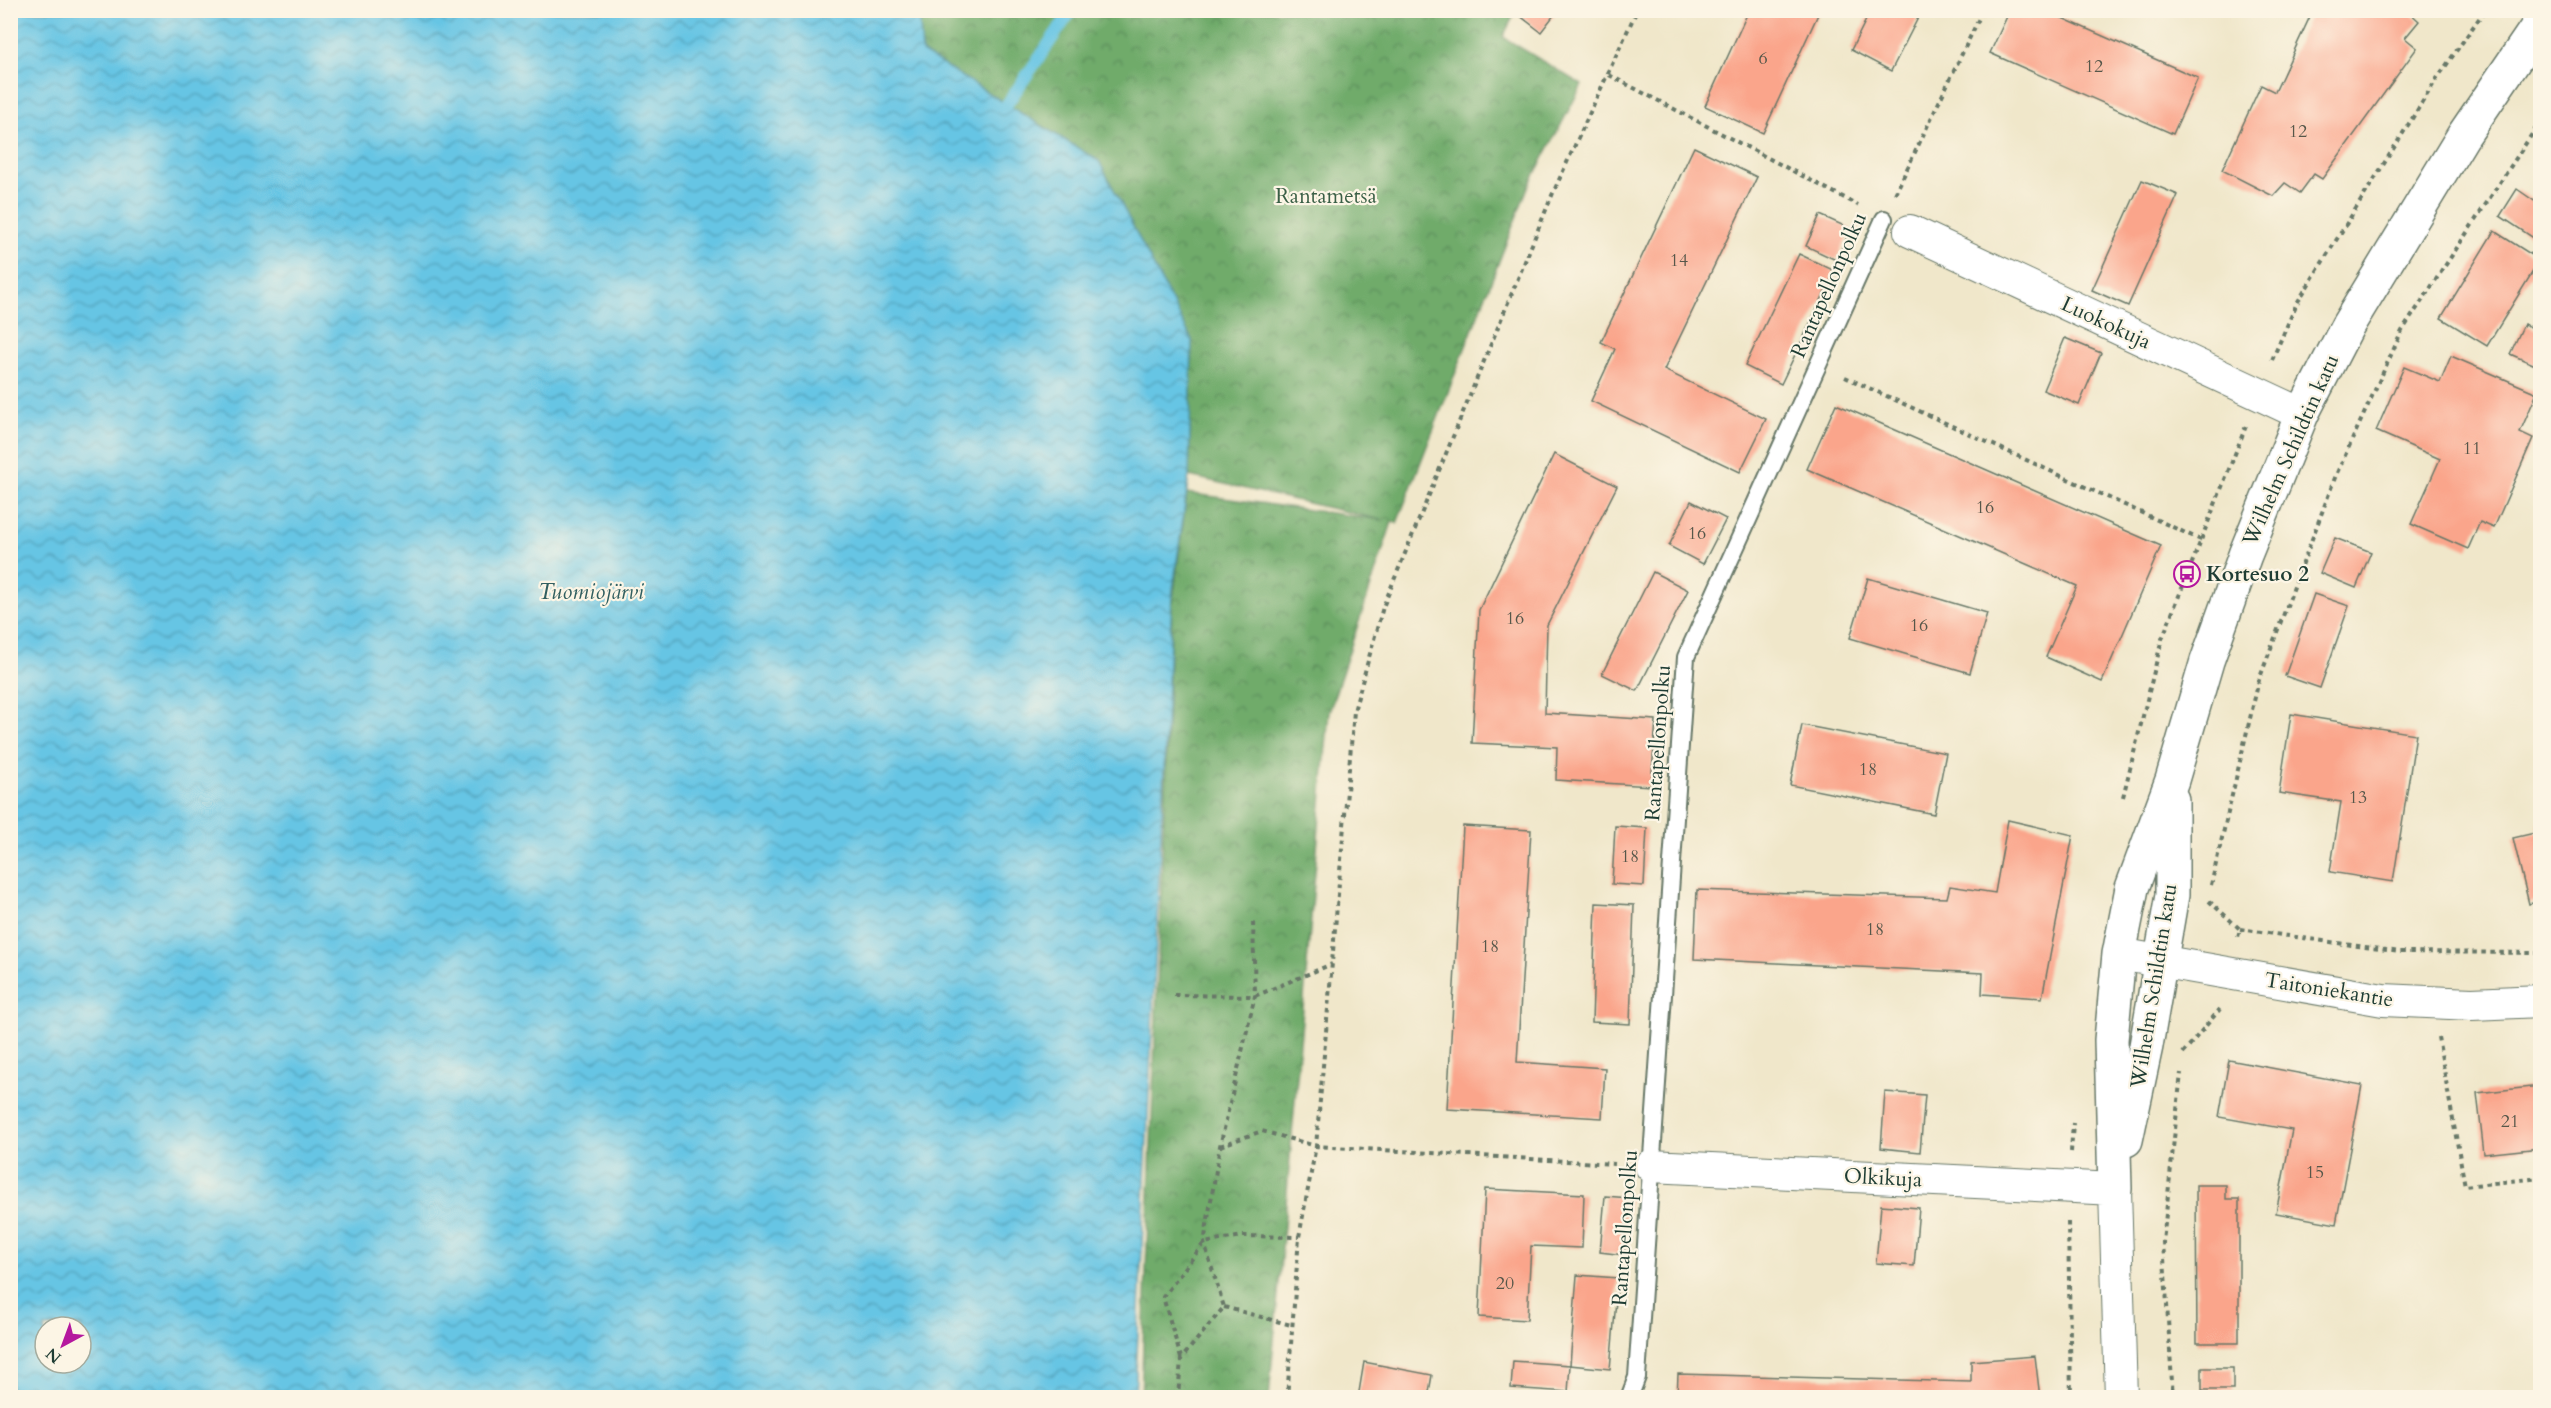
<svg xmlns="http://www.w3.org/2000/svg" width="2551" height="1408" viewBox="0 0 2551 1408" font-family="Cardo,serif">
<defs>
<pattern id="forest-crowns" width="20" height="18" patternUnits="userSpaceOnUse" patternTransform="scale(1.5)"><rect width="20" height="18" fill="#6fab6b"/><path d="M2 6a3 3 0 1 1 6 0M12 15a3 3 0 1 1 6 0" fill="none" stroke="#5b8c59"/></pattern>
<pattern id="water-waves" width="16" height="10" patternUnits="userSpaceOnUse" patternTransform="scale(1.5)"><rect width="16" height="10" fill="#66c5e4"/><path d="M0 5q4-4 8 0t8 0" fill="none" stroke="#53a1ba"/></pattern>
</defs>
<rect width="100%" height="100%" fill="#fcf5e5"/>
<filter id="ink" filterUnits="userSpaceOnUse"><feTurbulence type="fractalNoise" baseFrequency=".0167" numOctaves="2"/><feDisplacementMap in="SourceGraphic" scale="12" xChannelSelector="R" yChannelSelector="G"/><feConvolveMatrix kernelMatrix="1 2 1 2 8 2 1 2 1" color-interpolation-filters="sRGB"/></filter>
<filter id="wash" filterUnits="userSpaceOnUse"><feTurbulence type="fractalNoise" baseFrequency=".008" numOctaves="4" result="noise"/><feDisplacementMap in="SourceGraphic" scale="24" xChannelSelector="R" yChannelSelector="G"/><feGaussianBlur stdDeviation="1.35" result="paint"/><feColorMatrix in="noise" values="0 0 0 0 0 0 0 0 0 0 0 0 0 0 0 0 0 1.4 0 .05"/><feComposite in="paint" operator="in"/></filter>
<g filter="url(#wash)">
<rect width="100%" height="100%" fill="#f0e7ca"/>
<polygon fill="url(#forest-crowns)" stroke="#477450" stroke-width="1.5" points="919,11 1516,11 1503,37 1582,85 1528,187 1397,523 1392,522 1329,712 1269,1397 1141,1397 1172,607 1187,493 1382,520 1189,476 1192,340 1099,161 922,52"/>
<path fill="url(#water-waves)" stroke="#42818c" stroke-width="1.5" fill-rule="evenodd" d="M10,11h909l3,41 177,109 93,179 -3,136 -17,120 -37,801h-1124zM45,1327h36v36h-36z"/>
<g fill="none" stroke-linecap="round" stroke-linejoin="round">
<polyline stroke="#66c5e4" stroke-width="12" points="1007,104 1072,10"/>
</g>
<g id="blocks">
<g fill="#faa58b">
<polygon points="1523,10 1558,10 1541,32 1519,15"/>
<polygon points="1749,10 1820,10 1763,133 1705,106"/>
<polygon points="1871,10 1922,10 1891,71 1851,50"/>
<polygon points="2010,10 2044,10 2198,78 2173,134 1990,53"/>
<polygon points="2313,10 2407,10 2419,21 2405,38 2417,48 2322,179 2314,174 2300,193 2285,183 2273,196 2222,170 2261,85 2275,92"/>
<polygon points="1694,147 1757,177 1664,370 1766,419 1740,472 1591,401 1615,349 1601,342"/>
<polygon points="2142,180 2178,195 2128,306 2092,290"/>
<polygon points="2517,189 2540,205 2540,230 2535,239 2500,216"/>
<polygon points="1820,215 1851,229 1836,260 1806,246"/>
<polygon points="2494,231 2540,260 2487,346 2441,318"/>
<polygon points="1799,254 1835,271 1781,384 1745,366"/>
<polygon points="2524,324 2540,331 2540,367 2510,354"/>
<polygon points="2065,338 2101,353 2079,405 2043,390"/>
<polygon points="2451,356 2537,393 2520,432 2533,438 2494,528 2480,522 2468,549 2411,524 2440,459 2376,431 2404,367 2440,382"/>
<polygon points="1836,404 2161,546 2102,682 2046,657 2077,586 1807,469"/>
<polygon points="1554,454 1617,486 1547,625 1545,713 1656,720 1651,786 1556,780 1557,747 1472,743 1479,610"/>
<polygon points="1691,501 1726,519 1703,564 1669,546"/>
<polygon points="2335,538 2371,552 2356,588 2320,573"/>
<polygon points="1653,572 1688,590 1637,691 1602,674"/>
<polygon points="1868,578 1987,613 1970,673 1850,638"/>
<polygon points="2314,594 2349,606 2320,688 2285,676"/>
<polygon points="2291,714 2416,734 2393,882 2330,872 2341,802 2279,793"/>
<polygon points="1802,725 1946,753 1934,814 1790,785"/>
<polygon points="2008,820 2073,835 2042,998 1982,994 1983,973 1694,959 1697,890 1947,898 1950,886 1995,893"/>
<polygon points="2540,823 2540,901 2529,904 2513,838 2539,832 2537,824"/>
<polygon points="1463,826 1531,830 1517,1062 1605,1068 1602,1118 1447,1109"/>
<polygon points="1615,826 1647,828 1644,886 1612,884"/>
<polygon points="1596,903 1634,905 1630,1024 1592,1022"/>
<polygon points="2229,1060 2362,1085 2336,1224 2276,1213 2292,1130 2219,1117"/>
<polygon points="2540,1086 2540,1148 2484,1154 2477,1093"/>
<polygon points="1885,1092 1925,1095 1920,1152 1881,1148"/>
<polygon points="2196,1185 2226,1185 2226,1199 2239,1199 2239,1343 2197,1343"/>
<polygon points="1485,1189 1584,1194 1582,1248 1531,1246 1527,1320 1479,1317"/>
<polygon points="1605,1196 1629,1198 1624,1255 1600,1252"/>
<polygon points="1881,1205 1919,1208 1914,1266 1876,1263"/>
<polygon points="1577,1275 1618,1278 1610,1369 1570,1365"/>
<polygon points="2035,1356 2040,1398 1677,1398 1678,1374 1971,1382 1971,1361"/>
<polygon points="1513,1361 1570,1365 1568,1392 1511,1388"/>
<polygon points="1364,1362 1432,1375 1428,1398 1358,1398"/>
<rect x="2202" y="1368" width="31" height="22"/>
</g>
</g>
</g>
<g filter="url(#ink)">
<use href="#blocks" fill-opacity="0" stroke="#687868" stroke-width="1.5"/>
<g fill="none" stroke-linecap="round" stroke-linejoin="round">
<defs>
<polyline id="service" points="1629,1398 1637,1377 1686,657 1884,219"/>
<g id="minor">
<polyline points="1910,231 2302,414"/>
<polyline points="2119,954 2383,1000 2472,1004 2540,1001"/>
<polyline points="1651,1166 2115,1189 2121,1398"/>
</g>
<g id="tertiary">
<polyline points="2126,1140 2146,1046 2172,895 2172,800"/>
<polyline points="2115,1189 2111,1040 2119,954 2132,888 2172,780 2207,661 2245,555 2302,414 2348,325 2463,136 2540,23"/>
</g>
</defs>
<use href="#service" stroke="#687868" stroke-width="20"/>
<use href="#minor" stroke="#687868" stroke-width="34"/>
<use href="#tertiary" stroke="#687868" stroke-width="36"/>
<g stroke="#687868" stroke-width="4" stroke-dasharray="4.5 4.5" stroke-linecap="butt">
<polyline points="984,12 985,10"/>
<polyline points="1609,75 1858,205"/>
<polyline points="1895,194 1983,10"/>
<polyline points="2272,360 2297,303 2438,77 2485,10"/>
<polyline points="1845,377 2201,540"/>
<polyline points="2123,797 2162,639 2246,426"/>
<polyline points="2211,885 2259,680 2336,475 2402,331 2540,122"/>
<polyline points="2209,901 2240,929 2238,937"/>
<polyline points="2240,929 2400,952 2540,953"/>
<polyline points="1174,995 1255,996 1332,964"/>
<polyline points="2438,1037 2465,1186 2540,1178"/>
<polyline points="2183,1053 2220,1009"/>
<polyline points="1220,1146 1262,1131 1316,1146 1615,1164"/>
<polyline points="2071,1152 2073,1123"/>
<polyline points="2068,1222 2071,1398"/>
<polyline points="1224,1307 1291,1325"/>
<polyline points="1181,1358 1163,1297 1204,1243 1242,1236 1299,1237"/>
<polyline points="1178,1398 1181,1359 1224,1307 1204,1243 1220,1146 1255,996 1253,921"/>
<polyline points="1287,1398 1299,1237 1316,1146 1354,711 1383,607 1553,193 1637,10"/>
<polyline points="2173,1398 2163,1242 2181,1073"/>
</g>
<use href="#service" stroke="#fff" stroke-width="16"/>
<use href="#minor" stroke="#fff" stroke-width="32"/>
<use href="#tertiary" stroke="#fff" stroke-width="33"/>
</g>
</g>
<defs>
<symbol id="bus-ring" viewBox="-11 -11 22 22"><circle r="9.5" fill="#fcf5e5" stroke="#b5179e" stroke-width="1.5"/><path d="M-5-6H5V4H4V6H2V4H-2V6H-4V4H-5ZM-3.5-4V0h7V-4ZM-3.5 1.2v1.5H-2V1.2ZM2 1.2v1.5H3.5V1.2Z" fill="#b5179e"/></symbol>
</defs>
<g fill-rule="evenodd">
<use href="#bus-ring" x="2172" y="559" width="30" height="30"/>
</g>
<g text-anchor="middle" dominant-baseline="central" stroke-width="4.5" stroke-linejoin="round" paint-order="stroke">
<g font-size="18" fill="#56574a">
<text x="1763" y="58">6</text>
<text x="2094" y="66">12</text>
<text x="2298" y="131">12</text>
<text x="1679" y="260">14</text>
<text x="2472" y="448">11</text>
<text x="1985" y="507">16</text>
<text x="1697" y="533">16</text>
<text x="1515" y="618">16</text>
<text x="1919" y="625">16</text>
<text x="1868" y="769">18</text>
<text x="2358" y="797">13</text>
<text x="1630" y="856">18</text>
<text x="1875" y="929">18</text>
<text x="1490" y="946">18</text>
<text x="2510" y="1121">21</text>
<text x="2315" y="1172">15</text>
<text x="1505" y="1283">20</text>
</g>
<g font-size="21" fill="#3a5f46" stroke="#fcf5e5">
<text x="1326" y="196">Rantametsä</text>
</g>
<g font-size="21" fill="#1f3d34" stroke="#fcf5e5">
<text transform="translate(1829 285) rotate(-66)">Rantapellonpolku</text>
<text transform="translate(2106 323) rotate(25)">Luokokuja</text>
<text transform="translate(2291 450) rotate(-66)">Wilhelm Schildtin katu</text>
<text transform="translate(1658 743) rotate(-86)">Rantapellonpolku</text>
<text transform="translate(2154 986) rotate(-81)">Wilhelm Schildtin katu</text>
<text transform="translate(2329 990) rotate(9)">Taitoniekantie</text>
<text transform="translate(1883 1178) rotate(3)">Olkikuja</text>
<text transform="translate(1625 1228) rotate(-86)">Rantapellonpolku</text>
</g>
<g font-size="21" font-weight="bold" fill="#1f3d34" stroke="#fcf5e5" text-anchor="start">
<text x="2206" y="574">Kortesuo 2</text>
</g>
<g font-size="22" font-style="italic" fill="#315f60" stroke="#fcf5e5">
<text x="591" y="592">Tuomiojärvi</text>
</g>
</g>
<rect width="2551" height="1408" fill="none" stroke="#fcf5e5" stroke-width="36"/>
<g transform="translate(63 1345) rotate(221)"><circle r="28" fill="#fcf5e5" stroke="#a4ab9e" stroke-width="1.5"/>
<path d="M0-4.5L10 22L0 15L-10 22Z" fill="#b5179e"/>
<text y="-9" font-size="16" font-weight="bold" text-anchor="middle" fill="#1f3d34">N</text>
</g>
</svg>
